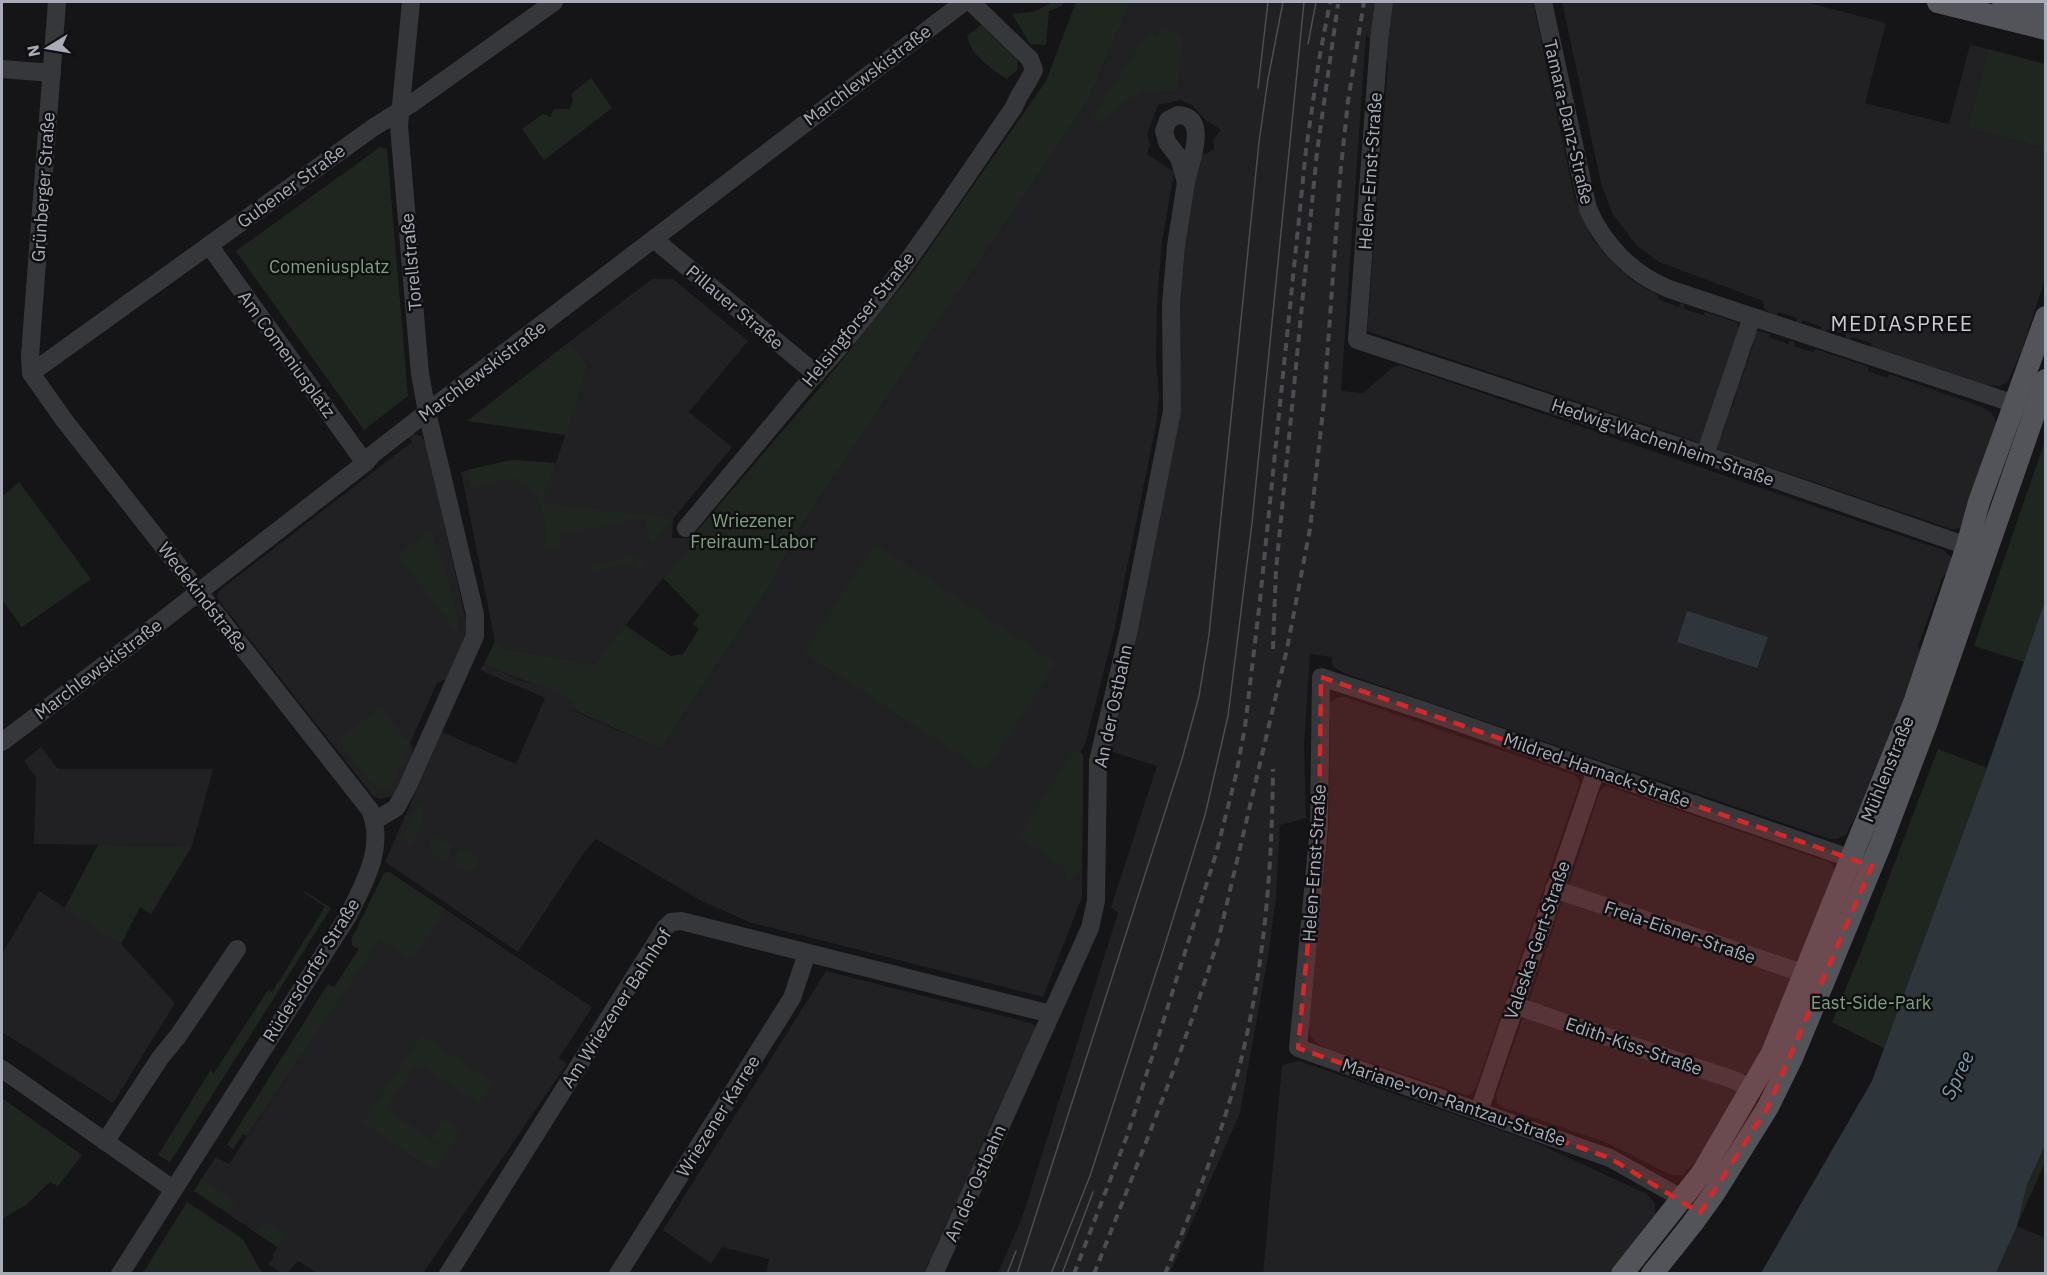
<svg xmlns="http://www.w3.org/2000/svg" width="2047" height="1275" viewBox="0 0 2047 1275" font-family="'IBM Plex Sans',sans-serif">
<rect width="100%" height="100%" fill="#151517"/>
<g fill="#212124">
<polygon points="1131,2 1533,2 1575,200 1593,240 1618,268 1636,283 1659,296 1658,299 1679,307 1680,303 1685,305 1684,309 1703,315 1705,312 1736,322 1742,328 1700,443 1367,331 1388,63 1366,34 1341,391 1363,393 1393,367 1400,365 1943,550 1952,558 1951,572 1943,576 1918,646 1922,654 1858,811 1846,835 1837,839 1830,839 1346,674 1335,668 1332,663 1332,657 1310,654 1304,746 1306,818 1280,825 1276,897 1268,957 1240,1113 1170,1273 998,1273 1022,1218 1118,913 1111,907 1157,766 1107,750 1124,681 1178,316 1189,205 1201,154 1206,154 1214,149 1213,140 1221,130 1208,121 1208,123 1192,105 1180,100 1158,105 1147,135 1150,144 1147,154 1174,172 1162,242 1157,302 1156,359 1159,397 1156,425 1114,631 1085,745 1080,752 1083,754 1082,897 1043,997 749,922 700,900 596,839 583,854 518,952 385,862 442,732 516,764 545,698 480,670 484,664 522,681 551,688 563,695 573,705 576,712 661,749 766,592 810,512 1088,101"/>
<polygon points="1562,2 1805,2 1886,23 1865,103 1949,124 1970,45 1988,49 1967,128 2045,148 2045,279 2022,350 2008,381 2000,386 1985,385 1870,347 1871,343 1852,337 1850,340 1846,339 1846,335 1828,329 1826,332 1821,330 1822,327 1803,320 1801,323 1796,322 1797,318 1778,312 1776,315 1769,313 1764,308 1763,301 1659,262 1637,246 1612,213 1601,183"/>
<polygon points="652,279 673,279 748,341 689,412 732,447 673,519 672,538 691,538 696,543 663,578 594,665 506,649 495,641 461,472 511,460 556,463 588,365 569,342"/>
<polygon points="1758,331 1770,334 1769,337 1788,344 1790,341 1795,342 1794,346 1813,352 1815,349 1869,367 1868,371 1887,378 1889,374 1982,407 1992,413 1996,422 1961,528 1951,529 1719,450 1716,444 1718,436 1722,436 1728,417 1725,416 1727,411 1730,412 1737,393 1733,392 1735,387 1738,387 1745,369 1742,367 1743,362 1747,363 1753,345 1750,343 1756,332"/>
<polygon points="413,434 421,436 426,442 468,630 446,679 437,683 410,743 413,749 412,757 397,792 390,797 380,799 373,796 218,599 217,595 220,590 412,442 409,437"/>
<polygon points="1338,697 1345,697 1574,775 1579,780 1579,785 1476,1088 1470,1095 1465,1095 1323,1047 1315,1042 1310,1035 1309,1025 1329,826 1330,718 1325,714 1328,704"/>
<polygon points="41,747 58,769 213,769 192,846 34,844 36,777 24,761"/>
<polygon points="1607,786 1829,862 1835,869 1799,963 1569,885 1599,793 1603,788"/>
<polygon points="413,888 592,1007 559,1058 567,1064 423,1273 317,1273 298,1261 287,1273 282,1273 268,1264 274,1257 272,1256 277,1247 194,1191 216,1157 229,1164"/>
<polygon points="39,891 121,944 175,1003 113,1103 2,1032 2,954"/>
<polygon points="1564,901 1577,903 1576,906 1595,913 1596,909 1601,911 1600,915 1620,921 1621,918 1626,920 1625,923 1644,930 1646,926 1651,928 1650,932 1670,938 1671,935 1676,936 1675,940 1694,946 1696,943 1700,945 1699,948 1719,955 1725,953 1724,957 1743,963 1750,961 1749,965 1768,971 1770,968 1791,978 1793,987 1751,1070 1743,1075 1716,1064 1714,1067 1710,1062 1691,1055 1689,1059 1685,1053 1635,1040 1636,1037 1618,1030 1616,1034 1595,1027 1596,1023 1567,1013 1565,1016 1560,1015 1561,1011 1543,1005 1541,1008 1529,1002 1561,905"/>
<polygon points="826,971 1031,1023 1037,1027 1029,1040 1019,1071 1015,1070 1007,1089 1010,1091 1008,1095 1005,1094 996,1113 999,1115 998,1119 994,1117 985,1137 989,1139 987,1142 983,1141 974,1161 978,1163 976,1167 973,1165 969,1174 972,1176 954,1215 951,1214 942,1232 946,1234 944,1238 940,1237 932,1256 935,1258 933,1262 929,1261 924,1273 766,1273 769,1259 722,1247 711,1264 663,1230"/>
<polygon points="1523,1017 1537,1019 1536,1022 1555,1029 1556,1026 1561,1031 1606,1046 1729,1084 1737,1092 1696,1161 1683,1175 1671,1175 1605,1142 1502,1107 1497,1104 1496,1095"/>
<polygon points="1299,1061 1532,1141 1647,1194 1655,1204 1655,1214 1610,1273 1263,1274 1282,1065"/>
<polygon points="2017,1226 2045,1238 2045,1273 1996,1273"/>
</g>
<g fill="#1f2620">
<polygon points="1053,2 1063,2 1062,6 1049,11 1046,45 1030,44 1012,14 1033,12"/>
<path d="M1076,2h55l-43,99 -278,411 -44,80 -105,157 -85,-38c-12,-24 -34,-23 -56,-32 -12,-4 -24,-10 -36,-15l11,-23 11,8 88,16 31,-40 46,31 12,-2 16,-25 -6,-5 6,-9 -36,-37 32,-35 -4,-5 125,-146 95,-117 135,-194z"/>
<path d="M981,25l37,36 -1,9 -10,9c-15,-9 -37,-25 -40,-43z"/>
<polygon points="1162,28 1181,36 1183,45 1177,90 1141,91 1111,112 1103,124 1092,117 1149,32 1156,37"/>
<polygon points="1988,49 2045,64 2045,148 1967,128"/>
<polygon points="591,78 612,108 544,160 522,129 543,114 550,117 554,109 570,109 573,100 571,94"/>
<polygon points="380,147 387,149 408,396 364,430 236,251"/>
<polygon points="569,342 588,365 566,435 467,421"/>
<polygon points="2045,441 2045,601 2024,662 1974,646"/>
<polygon points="511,460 555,463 542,503 673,519 651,546 645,518 559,535 561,546 544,550 547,533 537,491 531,493 529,485 520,487 517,477 471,488 467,470"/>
<polygon points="19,482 91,579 22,627 2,600 2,495 4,495"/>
<polygon points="430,530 445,568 459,625 457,632 399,557 396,556"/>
<polygon points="875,544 1056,663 985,772 804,653"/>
<polygon points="633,556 634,559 644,557 645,563 637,571 635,561 591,572 589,565"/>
<polygon points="380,707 410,744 391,788 382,791 374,786 338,741"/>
<polygon points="1075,749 1083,754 1082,865 1069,882 1064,867 1019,837"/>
<polygon points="1938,749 1987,768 1884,1048 1832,1022 1862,949"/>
<polygon points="419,802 424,816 412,845 402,840"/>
<polygon points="433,836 453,845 447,860 445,861 431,854 430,846"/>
<polygon points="98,845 192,846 151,914 140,907 121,944 64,909"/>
<polygon points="459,848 479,857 475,869 467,871 454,865"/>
<polygon points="389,872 446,910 412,960 380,939 247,1136 243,1134 233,1149 227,1145 328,984 334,987 359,949 352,946 352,938 384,873"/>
<polygon points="304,891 331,908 170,1162 158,1155 210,1071 214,1073 268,990 272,992 325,907 303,892"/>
<polygon points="422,1035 493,1083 479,1104 424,1066 421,1068 415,1065 386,1108 438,1145 440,1141 432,1137 444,1119 460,1133 434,1171 363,1123"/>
<polygon points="2,1098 82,1155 58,1186 50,1182 26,1205 2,1219"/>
<polygon points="2045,1146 2045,1162 2017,1226 2027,1185"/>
<polygon points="202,1178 235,1201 227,1212 194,1191"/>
<polygon points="187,1202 243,1239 262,1273 143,1273"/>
<polygon points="263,1220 286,1235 278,1247 255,1232"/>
</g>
<g fill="#2e363c">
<polygon points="2045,601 2046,1143 2027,1185 2017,1226 1996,1273 1761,1273 1872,1081 1987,768"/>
<polygon points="1687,611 1768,637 1757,668 1677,642"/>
</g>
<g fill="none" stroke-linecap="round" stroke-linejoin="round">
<g stroke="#36373b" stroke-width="18">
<path d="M57,2l-24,313 -3,42 1,16 33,47 306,390c16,37 -6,73 -22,106l-228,358"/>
<polyline points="1384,2 1379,40 1357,340 1705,455 1967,546"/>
<path d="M1543,2l45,207c16,36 44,65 81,80l358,119"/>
<polyline points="2,69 52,73"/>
<path d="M1178,115c32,1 12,47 8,67l-7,-24 -12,-16 -3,-11 4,-11z"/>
<polyline points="655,238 662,246 816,374"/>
<polyline points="209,245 365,463"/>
<polyline points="31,373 374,127 414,102 554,2"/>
<polyline points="1705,455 1752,317"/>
<path d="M686,528l123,-147c79,-83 140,-180 205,-274 5,-13 14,-24 20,-37l-4,-11 -59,-57"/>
<polyline points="2,742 128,647 365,463 373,454 427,412 964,2"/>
<polyline points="374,821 396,808 407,788 475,636 475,614 427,412 420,374 399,126 411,2"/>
<polyline points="1554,889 1805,974"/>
<polyline points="1514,1005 1734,1080 1753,1089"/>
<polyline points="2,1069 173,1189"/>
<polyline points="1479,1111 1596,770"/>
<polyline points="105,1142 160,1058 178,1036 237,949"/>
<polyline points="1681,1198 1610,1158 1298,1048 1319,827 1321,677 1422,710 1861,862"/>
<polyline points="448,1274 665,928 671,922 681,921 1051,1014"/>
<polyline points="618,1274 792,998 807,953"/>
<polyline points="934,1274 1090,928 1096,901 1098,761 1129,629 1172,411 1171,304 1176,246 1186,182"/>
</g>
<g stroke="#52545a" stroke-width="22">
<polyline points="1938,2 2046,29"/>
<polyline points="2003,2 2046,12"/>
<polyline points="1622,1274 1702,1173 1772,1053 1914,703 1967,546 1979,502 2046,317"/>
<polyline points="1652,1274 1692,1224 1715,1192 1768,1107 1792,1058 1880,846 1927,722 2046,380"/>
</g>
<g stroke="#4b4d52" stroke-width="1.5">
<polyline points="1308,44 1316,2"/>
<polyline points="1258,88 1268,2"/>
<polyline points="1007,1274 1016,1251"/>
<polyline points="1017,1274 1182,759 1199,696 1209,635 1259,142 1268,79 1283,2"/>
<polyline points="1051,1274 1090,1176 1163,951 1205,815 1228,716 1252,523 1304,2"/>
<polyline points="1062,1274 1093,1192"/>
</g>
<g stroke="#4b4d52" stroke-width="4" stroke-dasharray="8 6" stroke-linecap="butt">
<polyline points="1273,649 1276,570 1317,152 1338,4"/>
<polyline points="1074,1274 1127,1136 1216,854 1236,775 1245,727 1260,600 1306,150 1319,60 1330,2"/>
<path d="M1094,1274c44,-112 90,-223 125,-337l68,-288 23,-120 14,-128 16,-224 8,-76 16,-99"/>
<path d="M1165,1274c26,-61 50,-122 68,-184 30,-105 39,-213 40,-321"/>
</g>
</g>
<path fill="#d62828" fill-opacity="0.2" stroke="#d62828" stroke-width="4.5" stroke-dasharray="12 8" stroke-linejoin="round" d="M1321,677l551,189 -104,241 -68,106 -90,-55 -312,-110 21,-221z"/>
<g text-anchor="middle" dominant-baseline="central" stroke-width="5" stroke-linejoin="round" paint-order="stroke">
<g font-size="18" fill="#a7acb6" stroke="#101012">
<text transform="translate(867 75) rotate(-37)">Marchlewskistraße</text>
<text transform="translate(1569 122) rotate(77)">Tamara-Danz-Straße</text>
<text transform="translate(1370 171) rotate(-86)">Helen-Ernst-Straße</text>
<text transform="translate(291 186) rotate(-36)">Gubener Straße</text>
<text transform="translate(43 187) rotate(-86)">Grünberger Straße</text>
<text transform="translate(411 262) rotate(-95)">Torellstraße</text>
<text transform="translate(735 307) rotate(40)">Pillauer Straße</text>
<text transform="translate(858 319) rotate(-51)">Helsingforser Straße</text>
<text transform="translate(287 354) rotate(54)">Am Comeniusplatz</text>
<text transform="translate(482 371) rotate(-37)">Marchlewskistraße</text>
<text transform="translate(1663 442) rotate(19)">Hedwig-Wachenheim-Straße</text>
<text transform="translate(203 597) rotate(52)">Wedekindstraße</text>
<text transform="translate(98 669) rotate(-37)">Marchlewskistraße</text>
<text transform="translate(1113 706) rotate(-78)">An der Ostbahn</text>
<text transform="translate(1887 769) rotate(-68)">Mühlenstraße</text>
<text transform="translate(1597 770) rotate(19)">Mildred-Harnack-Straße</text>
<text transform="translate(1314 863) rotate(-86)">Helen-Ernst-Straße</text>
<text transform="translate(1680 932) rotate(19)">Freia-Eisner-Straße</text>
<text transform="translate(1537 940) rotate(-71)">Valeska-Gert-Straße</text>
<text transform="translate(311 970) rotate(-58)">Rüdersdorfer Straße</text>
<text transform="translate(616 1008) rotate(-57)">Am Wriezener Bahnhof</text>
<text transform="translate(1634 1046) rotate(19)">Edith-Kiss-Straße</text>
<text transform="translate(1454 1102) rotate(19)">Mariane-von-Rantzau-Straße</text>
<text transform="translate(718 1116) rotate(-58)">Wriezener Karree</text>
<text transform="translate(975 1183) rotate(-66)">An der Ostbahn</text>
</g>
<g font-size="18" fill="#7fa081" stroke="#101012">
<text x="329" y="266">Comeniusplatz</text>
<text x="753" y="520">Wriezener<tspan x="753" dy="21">Freiraum-Labor</tspan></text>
<text x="1871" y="1002">East-Side-Park</text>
</g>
<g font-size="20" font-style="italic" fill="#809aaf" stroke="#101012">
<text transform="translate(1957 1075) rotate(-65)">Spree</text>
</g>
<g font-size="21" letter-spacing="1.5" fill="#c8cbd2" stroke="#101012">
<text x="1902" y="323">MEDIASPREE</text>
</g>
</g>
<rect width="2047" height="1275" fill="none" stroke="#a7acb6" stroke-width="6"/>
<g transform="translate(48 48) rotate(259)" stroke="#101012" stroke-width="4.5" paint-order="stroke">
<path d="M0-4.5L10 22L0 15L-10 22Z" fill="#a7acb6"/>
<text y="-9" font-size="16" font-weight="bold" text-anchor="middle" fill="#a7acb6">N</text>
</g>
</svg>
